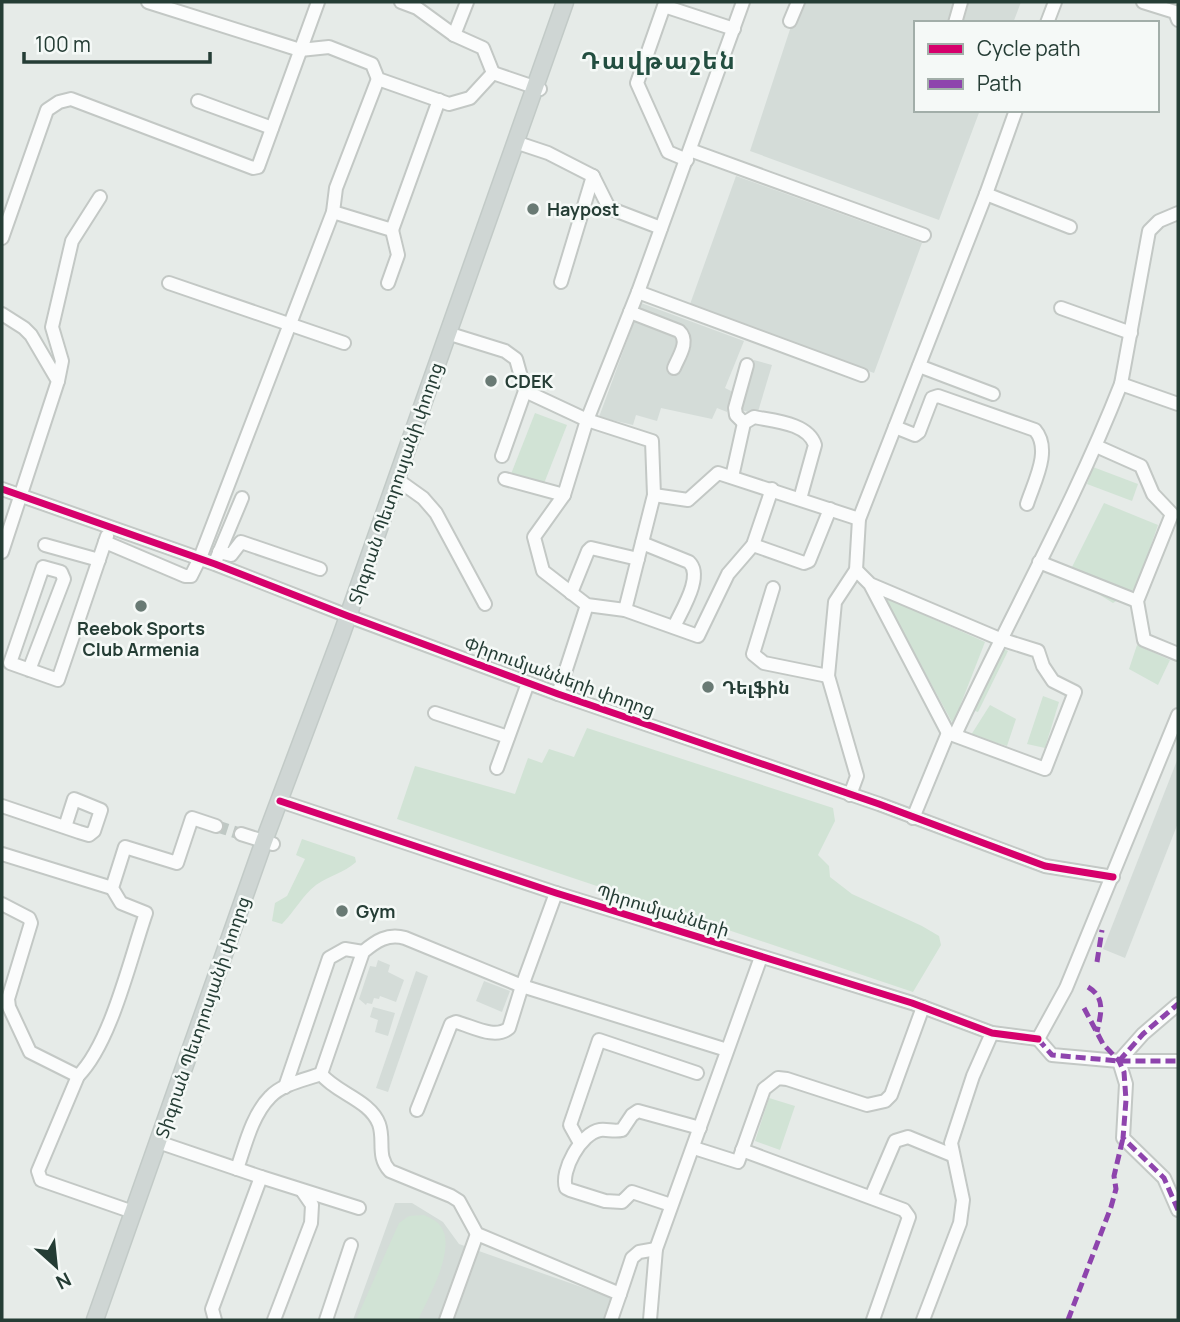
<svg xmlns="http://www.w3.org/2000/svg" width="1180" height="1322" viewBox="0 0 1180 1322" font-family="Manrope,'Noto Sans Armenian',sans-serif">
<rect width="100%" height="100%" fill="#e6ebe8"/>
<g fill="#d4dcd8">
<polygon points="799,2 1021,2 1013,23 916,23 916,110 980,110 939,220 750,151"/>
<polygon points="736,176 922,243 874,373 689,307"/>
<polygon points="641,303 744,341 725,388 733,392 733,395 727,412 717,408 712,419 661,408 657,421 636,415 633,425 599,417"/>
<polygon points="754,360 772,365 757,415 739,409"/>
<polygon points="1178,758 1178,823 1125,958 1103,949"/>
<polygon points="378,960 390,965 388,972 404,980 396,1002 380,996 379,999 374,998 372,1004 367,1003 366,1005 359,999 370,966 376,967"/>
<polygon points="416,971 428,976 388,1092 376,1088"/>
<polygon points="484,981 510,991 502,1012 476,1001"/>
<polygon points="373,1007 395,1013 388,1036 375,1032 378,1020 370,1017"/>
<polygon points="395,1203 412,1203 443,1222 459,1244 624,1302 617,1320 353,1320"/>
</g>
<g fill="#d1e3d5">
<polygon points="535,413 567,425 543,486 511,474"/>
<polygon points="1093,467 1138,484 1132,501 1087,484"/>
<polygon points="1104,503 1158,525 1136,588 1113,603 1087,587 1072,567"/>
<polygon points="884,597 985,642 953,724"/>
<polygon points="1137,645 1170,660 1158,685 1129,669"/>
<polygon points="999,647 1008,651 978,712 968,709"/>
<polygon points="1043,696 1059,702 1045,748 1027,744"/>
<polygon points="990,705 1016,719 1007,746 971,735"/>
<polygon points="587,728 833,808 835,821 818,855 829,866 830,877 852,894 922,926 939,936 941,945 913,992 397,819 415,766 515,794 528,758 542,763 549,749 574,757"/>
<path d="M302,839l53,18 1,5c-12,11 -28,14 -40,23 -14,11 -22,27 -34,39l-10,-3 3,-18 12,-7 18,-37 -9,-4z"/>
<polygon points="769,1098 795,1106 780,1150 755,1141"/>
<path d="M424,1215c4,2 11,5 14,8 22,21 -10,75 -20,97h-62l43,-97 10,-7z"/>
</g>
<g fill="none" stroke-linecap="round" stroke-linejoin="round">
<polyline stroke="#bfc8c4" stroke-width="12" stroke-dasharray="12 6" stroke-linecap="butt" points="216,826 241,834"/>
<defs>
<g id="minor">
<polyline points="148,2 300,50 329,47 372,64 378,79 449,104 470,98 493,73"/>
<polyline points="401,2 417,8 454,35 483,48 493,73"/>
<polyline points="743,2 638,292 587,420 564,495 534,537 543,571 587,605 625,610 698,636 728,574 753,545 772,489"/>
<polyline points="1143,2 1175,12 1178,20"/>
<polyline points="790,21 798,2"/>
<polyline points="955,23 961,2"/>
<polyline points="1047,23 1055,2"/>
<polyline points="454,35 467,2"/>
<polyline points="493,73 540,89"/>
<polyline points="198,101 272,128"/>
<polyline points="521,144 548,153 593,176 609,208 661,228"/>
<polyline points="690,150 924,235"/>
<polyline points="687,160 668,152 637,83 664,6 734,29"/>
<polyline points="986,194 1070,227"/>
<polyline points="333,212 392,230 439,100"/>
<polyline points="2,238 47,110 59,102 71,99 253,168 258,167 318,2"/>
<polyline points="561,282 593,176"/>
<polyline points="169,283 344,343"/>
<polyline points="388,283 398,255 392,230"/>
<polyline points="638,292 862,375"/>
<polyline points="1061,308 1131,333"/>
<path d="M630,312l49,19c11,10 0,25 -5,37"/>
<polyline points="2,314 24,328 31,335 58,381 2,552"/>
<polyline points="447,333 505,351 516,359 525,391 502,456"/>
<polyline points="919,366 993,394"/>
<polyline points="58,381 62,361 52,327 72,241 100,197"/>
<polyline points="1121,384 1149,231 1159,221 1178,213"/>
<polyline points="525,391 587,420 652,441 654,495 688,500 718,473 859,519"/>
<polyline points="744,423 736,415 735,408 747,365"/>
<path d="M895,427l20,8 4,-3 13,-34 6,-2 97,34c17,20 -1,52 -8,74"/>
<polyline points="1096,446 1141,466 1153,494 1172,514 1137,601 1144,640 1178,654"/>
<path d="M732,477l12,-54 10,-6c20,4 54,6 61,28l-15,54"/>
<polyline points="505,479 564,495"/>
<polyline points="402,483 423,498 436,513 485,604"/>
<polyline points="2,489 215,564 348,616 558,694 879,804 1045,866 1113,877"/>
<polyline points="105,542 185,576 191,576 200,558 333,212 336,188 378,79"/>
<path d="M642,543l47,19c15,14 -8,49 -15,65"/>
<polyline points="45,545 99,560"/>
<polyline points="753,545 804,563 809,561 830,509"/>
<polyline points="219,552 231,555 241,542 320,569"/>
<polyline points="216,560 242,498"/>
<polyline points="1039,562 1137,601"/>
<polyline points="856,570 870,584 1000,639 1038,651 1043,666 1053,681 1075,692 1045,769 948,733 870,584"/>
<polyline points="773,588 753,654 764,663 828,676"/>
<polyline points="571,593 588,551 591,548 638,559"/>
<polyline points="625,610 654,495"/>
<polyline points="29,670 64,579 61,572 43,567 10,663 58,680 107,536"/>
<polyline points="558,694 587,605"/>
<polyline points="435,713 508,737"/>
<path d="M955,735c54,-117 119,-231 166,-351l57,20"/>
<polyline points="497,768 528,683"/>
<polyline points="850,795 857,776 828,676 835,602 856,570 859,519 986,194 1016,110"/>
<polyline points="280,801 556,893 912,1003 992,1033 1038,1039"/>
<polyline points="2,806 79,832 89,835 94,831 101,810 74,799 65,827"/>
<polyline points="913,818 948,733"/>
<polyline points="241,834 273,844"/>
<polyline points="2,854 112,888"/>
<polyline points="2,904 29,918 31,923 8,999 9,1007 30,1052 78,1076"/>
<polyline points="1178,1004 1143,1034 1119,1061 1126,1084 1123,1138 1164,1178 1178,1210"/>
<polyline points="1038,1039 1066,988 1178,715"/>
<polyline points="1038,1039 1052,1055 1119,1061 1178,1061"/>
<path d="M321,1074c15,19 49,26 58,50 6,17 -3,32 11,47l61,25 8,5 18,33 143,60 -9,26"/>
<path d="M321,1074l42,-122c13,-11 25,-19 42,-14l117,48 34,-93"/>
<polyline points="285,1087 329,958 345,949 363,952"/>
<path d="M417,1110l34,-86 5,-2c16,4 39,18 53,6l13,-42 205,64"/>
<polyline points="158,1142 261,1177"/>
<polyline points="580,1143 570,1125 599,1040 697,1073"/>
<polyline points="694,1148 738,1162 764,1089 778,1078 787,1079 867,1105 885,1101 891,1095 923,1007"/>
<polyline points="742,1150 904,1210 909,1217 873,1320"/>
<path d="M237,1169c8,-23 15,-54 33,-72 12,-13 34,-17 51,-23"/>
<polyline points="871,1197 895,1141 908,1137 952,1155"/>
<path d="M671,1205l-39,-13 -10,10 -17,-1 -35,-11 -4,-2c-6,-17 15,-55 34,-58 7,-1 14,2 22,0l10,-15 6,-4 62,17"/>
<path d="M133,1212l-92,-32 -3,-9 40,-95c33,-33 52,-117 68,-163l-25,-10 -9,-15 13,-41 52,16 15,-45 24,8"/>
<polyline points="620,1294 632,1258 639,1252 656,1249"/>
<polyline points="215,1320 212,1309 261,1177 359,1208"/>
<polyline points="274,1320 311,1223 312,1205 303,1192"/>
<polyline points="326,1320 351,1245"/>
<polyline points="446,1320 477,1234"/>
<polyline points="650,1320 656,1249 761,957"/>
<polyline points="923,1320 960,1223 963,1200 951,1143 973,1076 992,1033"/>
</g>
<polyline id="major" points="95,1320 264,841 341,636 565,2"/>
</defs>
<use href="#minor" stroke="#c3c8c5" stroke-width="16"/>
<use href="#major" stroke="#c2cac7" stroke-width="19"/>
<use href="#minor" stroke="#fbfcfc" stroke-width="12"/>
<use href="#major" stroke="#cfd6d4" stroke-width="16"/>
<g stroke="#8e44ad" stroke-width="5" stroke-dasharray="10 5" stroke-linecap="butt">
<polyline points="1097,962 1102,930"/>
<path d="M1088,987c18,11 13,26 9,45"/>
<polyline points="1084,1008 1103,1044 1119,1061 1124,1072 1126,1100 1123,1138 1164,1178 1178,1210"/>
<polyline points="1038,1039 1052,1055 1119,1061 1178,1061"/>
<polyline points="1119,1061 1143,1034 1178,1004"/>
<polyline points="1068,1320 1111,1207 1116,1189 1114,1176 1123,1138"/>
</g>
<defs>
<g id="cycleway">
<polyline points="2,489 215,564 348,616 558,694 879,804 1045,866 1113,877"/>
<polyline points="280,801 556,893 912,1003 992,1033 1038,1039"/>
</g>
</defs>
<use href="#cycleway" stroke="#f5f9f7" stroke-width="11"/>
<use href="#cycleway" stroke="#d6006c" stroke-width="7"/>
</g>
<g fill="#697a74" stroke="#f5f9f7" stroke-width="2.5">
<circle cx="533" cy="209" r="7"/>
<circle cx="491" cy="381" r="7"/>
<circle cx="141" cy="606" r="7"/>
<circle cx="708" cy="687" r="7"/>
<circle cx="342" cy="911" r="7"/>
</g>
<g text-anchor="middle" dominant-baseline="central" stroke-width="5" stroke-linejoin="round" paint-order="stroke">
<g font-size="18" font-weight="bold" fill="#253d35" stroke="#f5f9f7" text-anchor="start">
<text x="547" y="209">Haypost</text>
<text x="505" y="381">CDEK</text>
<text x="141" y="628" text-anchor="middle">Reebok Sports<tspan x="141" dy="21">Club Armenia</tspan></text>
<text x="722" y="687">Դելֆին</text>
<text x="356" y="911">Gym</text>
</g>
<g font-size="18" fill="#253d35" stroke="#f5f9f7">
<text transform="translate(395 483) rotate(-71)">Տիգրան Պետրոսյանի փողոց</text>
<text transform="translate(560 676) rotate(20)">Փիրումյանների փողոց</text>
<text transform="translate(663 910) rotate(17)">Պիրումյանների</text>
<text transform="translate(202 1017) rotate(-71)">Տիգրան Պետրոսյանի փողոց</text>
</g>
<g font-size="24" font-weight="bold" letter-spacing="2" fill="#224e40" stroke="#f5f9f7">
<text x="659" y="59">Դավթաշեն</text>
</g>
</g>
<rect width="1180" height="1322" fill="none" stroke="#253d35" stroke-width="7"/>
<rect x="914" y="21" width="245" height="91" fill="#f5f9f7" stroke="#a2aea9" stroke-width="2"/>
<rect x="928" y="44" width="35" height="10" fill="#d6006c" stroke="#a2aea9" stroke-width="2"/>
<text x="977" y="56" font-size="21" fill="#253d35">Cycle path</text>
<rect x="928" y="79" width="35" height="10" fill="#8e44ad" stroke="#a2aea9" stroke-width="2"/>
<text x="977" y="91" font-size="21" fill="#253d35">Path</text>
<g transform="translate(56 1266) rotate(153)" stroke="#f5f9f7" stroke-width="5" paint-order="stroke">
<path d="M0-5L12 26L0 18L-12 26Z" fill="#253d35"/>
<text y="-10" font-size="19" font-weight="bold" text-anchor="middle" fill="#253d35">N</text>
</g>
<path d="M24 52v10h186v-10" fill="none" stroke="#253d35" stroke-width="3.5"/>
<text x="35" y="52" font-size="21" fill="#253d35" stroke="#f5f9f7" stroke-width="5" paint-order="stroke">100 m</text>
</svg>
